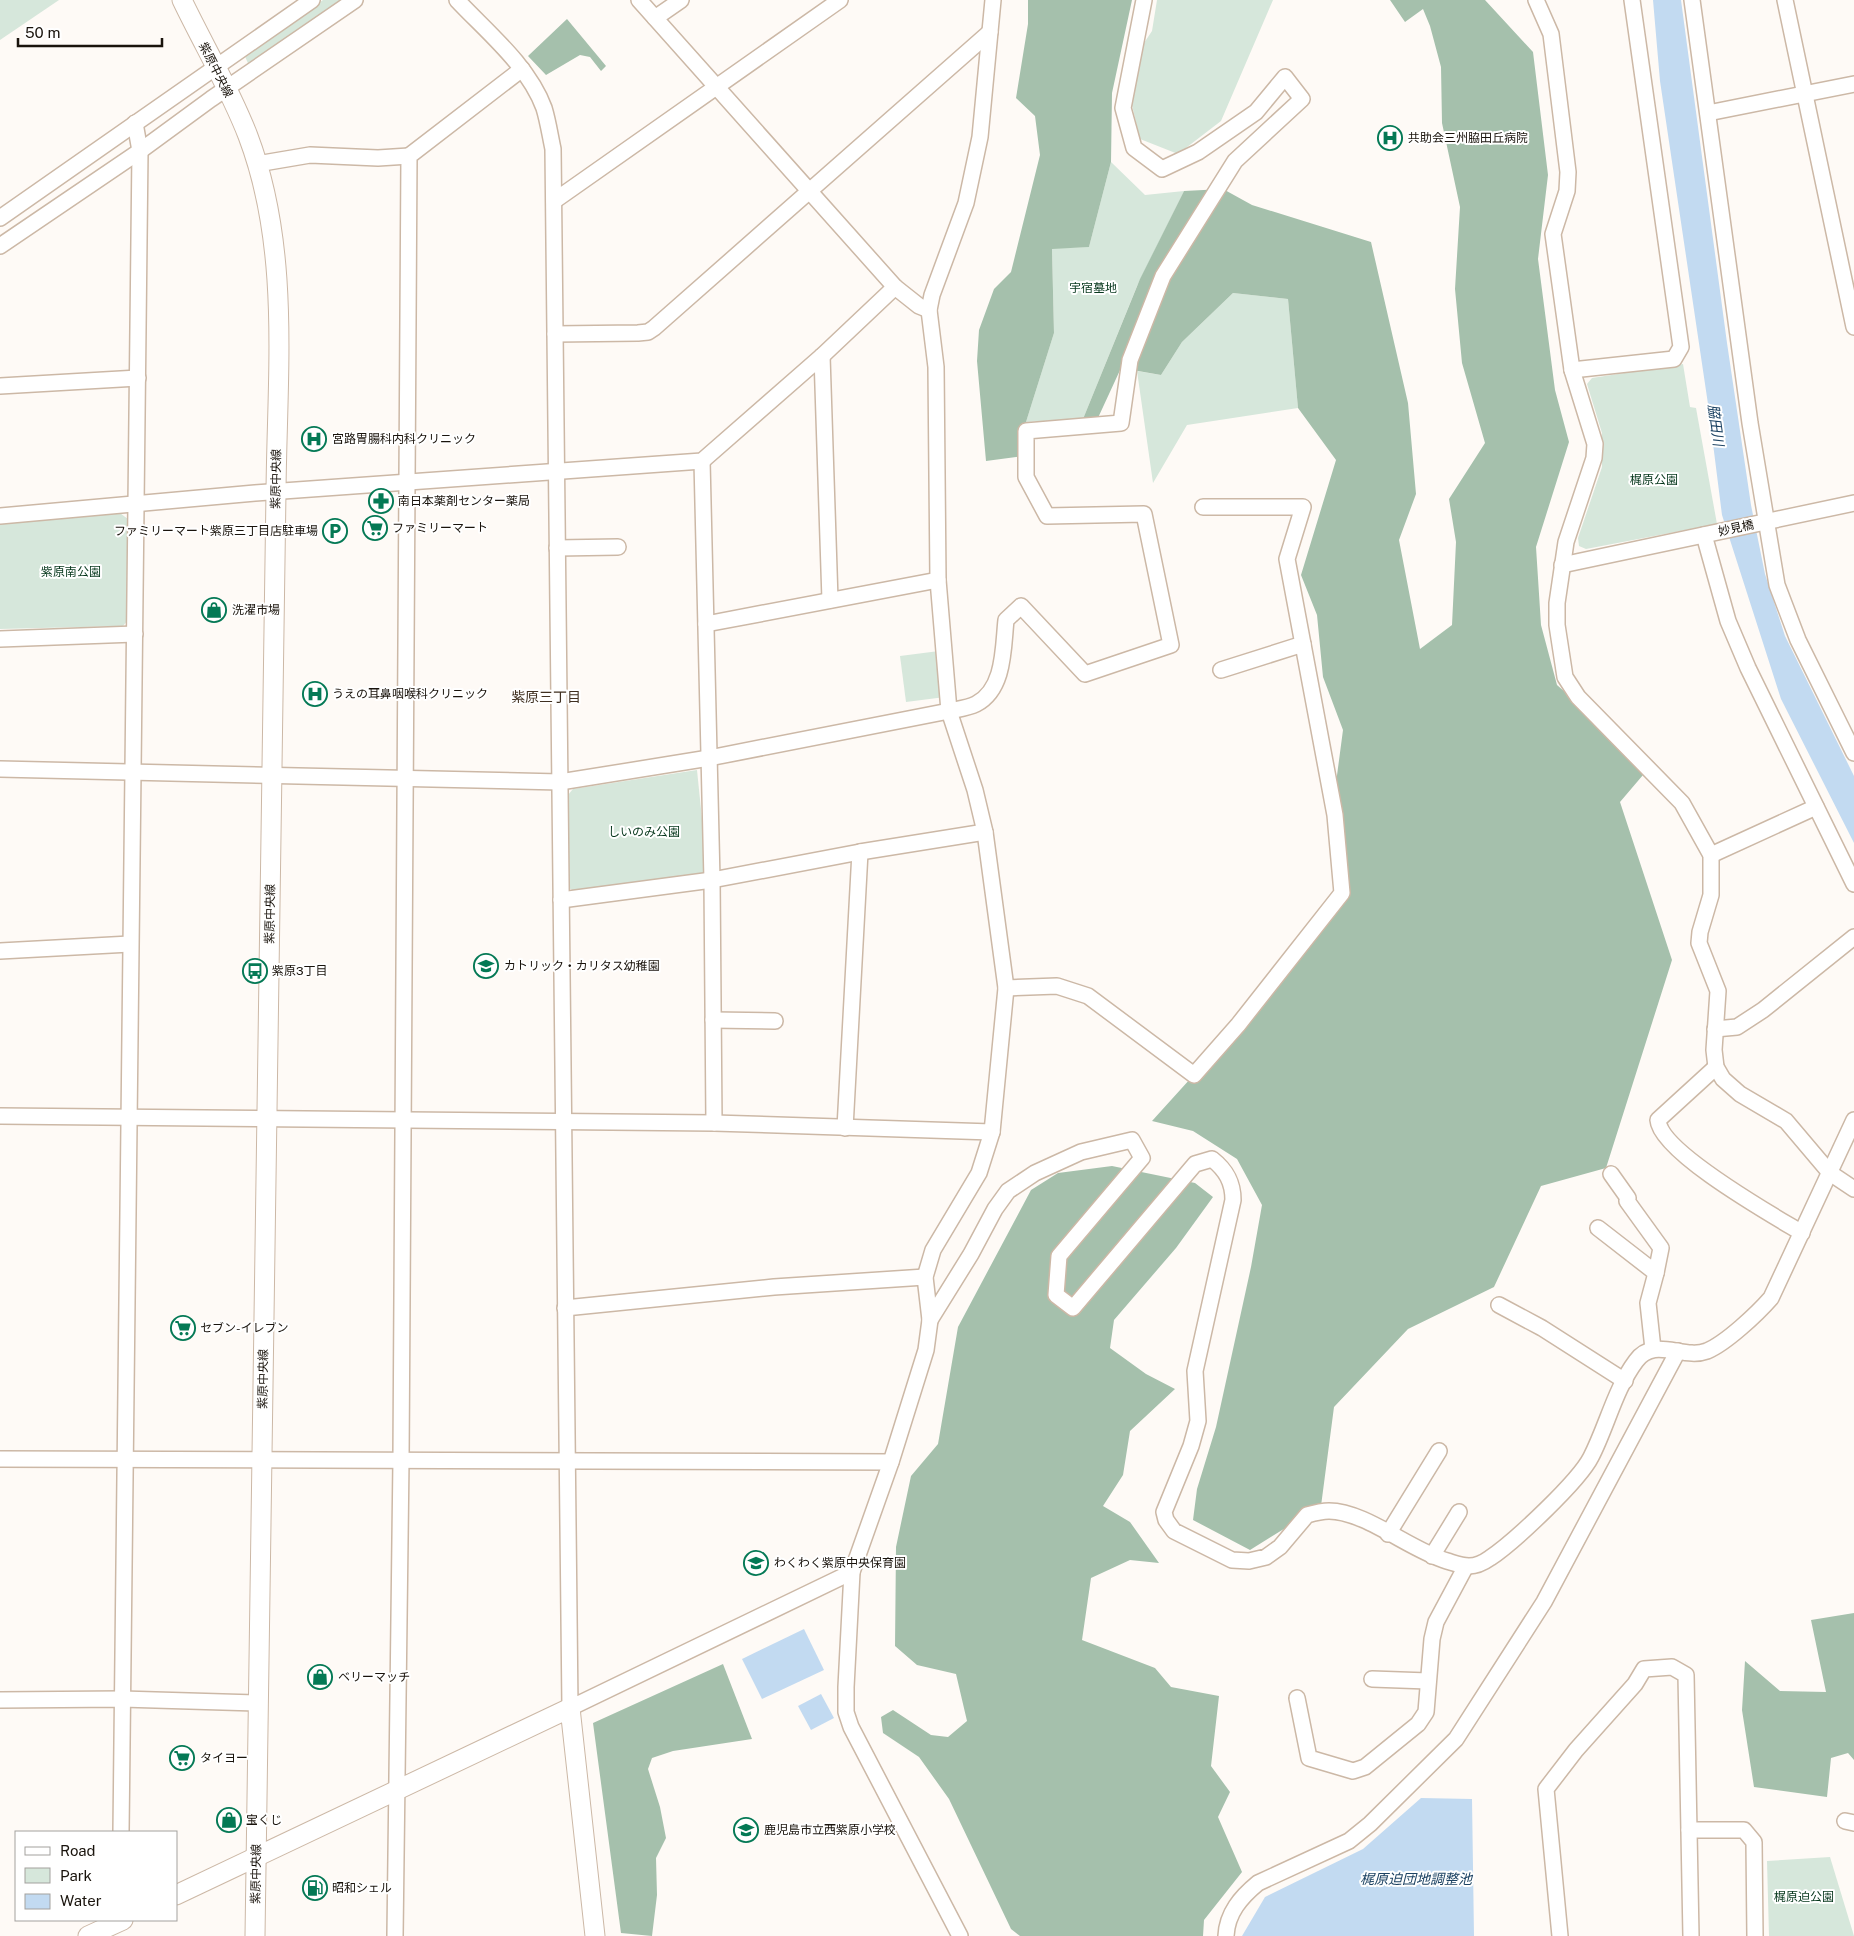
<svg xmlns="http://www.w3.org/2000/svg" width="1854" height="1936" viewBox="0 0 1854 1936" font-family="'Public Sans','Noto Sans JP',sans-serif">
<rect width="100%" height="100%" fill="#fefaf6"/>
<g fill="#d6e7db">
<polygon points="0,0 59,0 0,40"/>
<polygon points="323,0 347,0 250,68 244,54"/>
<polygon points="1157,0 1273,0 1221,121 1178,154 1140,139 1131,101 1142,46 1152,31"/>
<polygon points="1111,162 1145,195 1184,191 1137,286 1083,419 1026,422 1054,333 1052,248 1089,247"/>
<polygon points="1233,293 1288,299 1298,408 1187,425 1153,483 1137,371 1161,375 1182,342"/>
<polygon points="1683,364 1690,407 1696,408 1717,524 1586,549 1579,546 1578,538 1602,467 1602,433 1587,384 1592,378"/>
<polygon points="117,511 128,519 129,619 123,626 0,629 0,524"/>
<polygon points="939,651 945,697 906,702 900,656"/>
<polygon points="697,770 708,878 577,893 569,888 568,795 573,789"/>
<polygon points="1830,1857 1854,1936 1769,1936 1767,1861"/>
</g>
<g fill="#a5c0ac">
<polygon points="1028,0 1132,0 1112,93 1111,162 1089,247 1052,249 1054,333 1026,422 1024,456 986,461 977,361 979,330 994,289 1011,272 1040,155 1035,116 1016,98 1028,24"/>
<polygon points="1390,0 1485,0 1533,52 1548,175 1538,259 1555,390 1569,442 1536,547 1541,625 1557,685 1574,700 1643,775 1620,802 1672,960 1606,1168 1541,1186 1494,1287 1408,1329 1334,1407 1321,1506 1250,1550 1193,1520 1197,1489 1216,1427 1251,1267 1262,1205 1237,1159 1193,1131 1152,1121 1229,1036 1312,933 1338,885 1334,798 1343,730 1323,677 1317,615 1301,575 1336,460 1298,408 1288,299 1233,293 1182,342 1161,375 1121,368 1097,420 1083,419 1140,279 1184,191 1223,189 1252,205 1371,242 1408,403 1416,494 1399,540 1420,649 1452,625 1456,542 1449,499 1485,443 1462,363 1455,289 1460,207 1442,123 1441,67 1430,26 1423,9 1405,22"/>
<polygon points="567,19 606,66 601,71 590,57 580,55 546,75 528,56"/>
<polygon points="1112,1166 1195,1183 1213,1197 1176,1248 1114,1320 1110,1348 1146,1374 1175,1389 1130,1431 1123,1475 1103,1506 1130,1522 1159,1563 1130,1560 1091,1578 1082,1640 1155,1668 1171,1687 1219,1696 1211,1766 1230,1792 1218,1817 1242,1872 1204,1920 1203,1936 1020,1936 1011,1929 949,1799 919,1757 883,1733 881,1717 893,1710 931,1735 948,1737 967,1721 956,1674 917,1665 895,1646 896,1547 911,1476 938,1444 958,1327 1031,1190 1058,1173"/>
<polygon points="1854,1613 1854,1760 1848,1753 1831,1758 1827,1797 1754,1787 1742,1710 1745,1661 1780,1691 1826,1692 1811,1620"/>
<polygon points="723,1664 752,1739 673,1751 652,1758 648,1769 660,1807 666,1838 656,1858 657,1895 652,1936 621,1933 593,1723"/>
</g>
<g fill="#c2daf1">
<polygon points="1653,0 1681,0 1727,343 1751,505 1765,574 1785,636 1854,776 1854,843 1781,699 1722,515 1708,404 1660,81"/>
<polygon points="804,1629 824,1670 762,1699 742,1659"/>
<polygon points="821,1694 834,1718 811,1730 798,1706"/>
<polygon points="1421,1798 1472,1799 1474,1936 1242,1936 1265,1897 1363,1849"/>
</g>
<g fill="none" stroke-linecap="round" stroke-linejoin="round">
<defs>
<g id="minor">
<path d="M457,0c30,32 71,65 87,108 4,13 6,27 9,41l17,1559 282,-136"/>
<polyline points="639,0 895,287 919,306 929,310"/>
<polyline points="1536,0 1551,34 1568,172 1567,191 1553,234 1572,370 1595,444 1594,458 1566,542 1557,603 1557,625 1565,677 1578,697 1682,803 1711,855 1711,895 1700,932 1699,943 1718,991 1714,1050 1716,1067 1723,1079 1740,1094 1786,1121 1830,1173 1854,1189"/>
<polyline points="1692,0 1750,423 1777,585 1798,640 1854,753"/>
<polyline points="1785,0 1854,327"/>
<polyline points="655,18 681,0"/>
<polyline points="1708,113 1854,84"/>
<polyline points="257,164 310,155 378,158 409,156"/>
<polyline points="554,201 840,0"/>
<polyline points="0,218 312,0"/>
<polyline points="0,246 140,151 211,99 355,0"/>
<polyline points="555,334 638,333 648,332 654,328 990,32"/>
<polyline points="822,356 830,600"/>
<polyline points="1572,370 1674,359 1681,347 1632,0"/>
<polyline points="0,386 138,378"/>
<polyline points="702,461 712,880 714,1123"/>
<polyline points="0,516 255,493 702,461 822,356 895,287"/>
<polyline points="1704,535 1728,621 1748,668 1854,884"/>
<polyline points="557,548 618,547"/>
<polyline points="1562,565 1854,503"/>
<polyline points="706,624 938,580"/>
<polyline points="0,639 135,634"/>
<polyline points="1221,670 1303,644"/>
<path d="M0,769l560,13 149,-24 240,-47c9,-2 19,-3 27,-7 29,-15 27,-57 30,-84l15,-14 64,68 86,-29 -27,-131 -97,2 -21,-39v-46l95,-8 9,-63 33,-84 72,-115 67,-62 -17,-22 -29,35 -58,40 -36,17 -28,-21 -11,-40 21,-108"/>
<polyline points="1711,855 1816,807"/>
<polyline points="561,900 712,880 860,852 985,832"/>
<polyline points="0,951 130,944"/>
<polyline points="1006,988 1057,986 1088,996 1194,1075 1238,1025 1342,893 1335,815 1287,559 1303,507 1203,507"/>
<polyline points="713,1020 775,1021"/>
<polyline points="1715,1029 1737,1027 1763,1010 1854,937"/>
<path d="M1716,1067l-58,53c2,32 116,96 144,113"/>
<polyline points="0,1116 714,1123 992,1132"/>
<polyline points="845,1128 860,852"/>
<polyline points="1611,1174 1628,1198 1627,1201 1661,1248 1656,1273"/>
<polyline points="1598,1228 1656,1273 1648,1303 1653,1349"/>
<polyline points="1499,1305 1542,1328 1625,1381"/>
<polyline points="565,1308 774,1287 925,1277"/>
<path d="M930,1320l41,-66 24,-45 13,-18 27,-18 46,-21 51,-12 10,18 -83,98 -3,39 17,13 122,-144 17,-5c14,11 21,23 21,41l-38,171 3,50 -7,25 -27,66 2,8 8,11 58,29 17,1 17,-4 14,-10 27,-32c7,-2 15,-4 22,-4 36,0 81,39 118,50 7,2 15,5 22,5 8,0 14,-3 21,-8 24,-16 89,-77 101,-101 16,-31 24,-68 45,-96 18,-25 47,-1 71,-10 19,-8 50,-37 64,-53l83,-178"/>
<polyline points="0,1459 891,1462"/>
<polyline points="1388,1534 1439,1451"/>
<polyline points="1432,1556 1459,1512"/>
<polyline points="1372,1679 1428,1681"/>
<polyline points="1297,1698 1309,1758 1353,1771 1365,1767 1418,1724 1426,1712 1432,1639 1436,1622 1466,1566"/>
<polyline points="0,1700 122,1699 258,1703"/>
<polyline points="1845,1821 1854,1823"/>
<polyline points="1689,1830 1744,1830 1754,1842 1755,1936"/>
<polyline points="121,1832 140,151 135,123"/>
<polyline points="395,1936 401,1460 409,156 522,69"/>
<polyline points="960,1936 851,1727 846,1712 846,1687 852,1572 891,1462 926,1350 930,1320 925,1277 933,1250 979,1173 992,1132 1006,988 985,832 975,790 949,711 938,580 936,367 929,310 932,295 966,203 980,137 993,0"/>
<path d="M1226,1936c1,-23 15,-39 32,-53l91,-42 21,-17 86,-85 88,-137 134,-251"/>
<polyline points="1560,1936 1546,1789 1576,1750 1635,1684 1644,1669 1672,1667 1686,1675 1691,1936"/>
</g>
<g id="tertiary">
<path d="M182,0c21,44 49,91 66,136 43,113 29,238 28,356l-21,1444"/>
<polyline points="176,1895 570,1708 595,1936"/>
<polyline points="88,1936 123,1920"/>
</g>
</defs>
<use href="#minor" stroke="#ccb8a6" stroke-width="18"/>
<use href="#tertiary" stroke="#ccb8a6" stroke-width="21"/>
<use href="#minor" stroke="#fff" stroke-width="15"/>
<use href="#tertiary" stroke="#fff" stroke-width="19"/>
</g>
<defs>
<symbol id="hospital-ring" viewBox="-11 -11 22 22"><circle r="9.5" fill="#fff" stroke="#047955" stroke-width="1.5"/><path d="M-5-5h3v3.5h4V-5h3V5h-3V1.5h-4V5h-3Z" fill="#047955"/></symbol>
<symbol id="pharmacy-ring" viewBox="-11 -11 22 22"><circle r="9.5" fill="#fff" stroke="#047955" stroke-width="1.5"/><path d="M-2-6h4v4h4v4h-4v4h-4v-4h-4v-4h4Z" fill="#047955"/></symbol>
<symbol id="supermarket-ring" viewBox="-11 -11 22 22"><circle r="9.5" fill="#fff" stroke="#047955" stroke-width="1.5"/><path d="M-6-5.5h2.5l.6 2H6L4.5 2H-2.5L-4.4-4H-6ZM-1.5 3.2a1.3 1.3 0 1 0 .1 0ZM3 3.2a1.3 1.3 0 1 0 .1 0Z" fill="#047955"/></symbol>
<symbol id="parking-ring" viewBox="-11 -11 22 22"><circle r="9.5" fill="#fff" stroke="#047955" stroke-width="1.5"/><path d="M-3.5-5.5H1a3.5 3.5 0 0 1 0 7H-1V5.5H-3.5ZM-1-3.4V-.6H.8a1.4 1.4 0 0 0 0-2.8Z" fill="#047955"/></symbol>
<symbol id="shop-ring" viewBox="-11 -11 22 22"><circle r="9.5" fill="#fff" stroke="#047955" stroke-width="1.5"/><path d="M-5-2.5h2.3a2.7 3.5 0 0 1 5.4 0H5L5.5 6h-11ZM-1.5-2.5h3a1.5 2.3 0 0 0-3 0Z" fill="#047955"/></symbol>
<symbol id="school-ring" viewBox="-11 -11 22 22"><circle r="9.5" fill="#fff" stroke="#047955" stroke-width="1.5"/><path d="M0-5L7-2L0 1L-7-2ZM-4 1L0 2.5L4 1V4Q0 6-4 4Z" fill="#047955"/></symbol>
<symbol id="bus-ring" viewBox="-11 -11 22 22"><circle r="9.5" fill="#fff" stroke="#047955" stroke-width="1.5"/><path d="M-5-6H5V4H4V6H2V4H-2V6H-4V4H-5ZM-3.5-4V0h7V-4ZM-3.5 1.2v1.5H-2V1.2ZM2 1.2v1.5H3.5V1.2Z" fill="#047955"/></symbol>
<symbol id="fuel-ring" viewBox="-11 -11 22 22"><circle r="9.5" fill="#fff" stroke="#047955" stroke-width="1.5"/><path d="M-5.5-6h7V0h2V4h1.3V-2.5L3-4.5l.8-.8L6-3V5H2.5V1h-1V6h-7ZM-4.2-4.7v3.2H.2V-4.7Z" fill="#047955"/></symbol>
</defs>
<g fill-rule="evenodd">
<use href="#hospital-ring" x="1376" y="124" width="28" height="28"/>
<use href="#hospital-ring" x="300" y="425" width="28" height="28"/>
<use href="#pharmacy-ring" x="367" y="487" width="28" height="28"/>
<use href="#supermarket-ring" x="361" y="514" width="28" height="28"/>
<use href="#parking-ring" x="321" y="517" width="28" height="28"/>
<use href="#shop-ring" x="200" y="596" width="28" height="28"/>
<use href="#hospital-ring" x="301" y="680" width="28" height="28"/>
<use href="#school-ring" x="472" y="952" width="28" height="28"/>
<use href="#bus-ring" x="241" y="957" width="28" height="28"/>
<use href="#supermarket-ring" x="169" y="1314" width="28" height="28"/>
<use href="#school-ring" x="742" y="1549" width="28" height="28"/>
<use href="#shop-ring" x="306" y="1663" width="28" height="28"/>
<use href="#supermarket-ring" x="168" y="1744" width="28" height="28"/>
<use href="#shop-ring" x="215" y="1806" width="28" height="28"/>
<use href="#school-ring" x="732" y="1816" width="28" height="28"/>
<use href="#fuel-ring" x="301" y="1874" width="28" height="28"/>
</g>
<g text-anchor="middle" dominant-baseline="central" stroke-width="4" stroke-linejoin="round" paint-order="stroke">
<g font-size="12" fill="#19130c" stroke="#fff">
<text transform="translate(216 70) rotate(63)">紫原中央線</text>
<text transform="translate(276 479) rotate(-89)">紫原中央線</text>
<text transform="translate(1736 528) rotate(-12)">妙見橋</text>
<text transform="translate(270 914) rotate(-89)">紫原中央線</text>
<text transform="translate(263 1379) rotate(-89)">紫原中央線</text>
<text transform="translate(256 1874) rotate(-89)">紫原中央線</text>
</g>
<g font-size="12" fill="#19130c" stroke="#fff" text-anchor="start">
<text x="1408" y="138">共助会三州脇田丘病院</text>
<text x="332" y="439">宮路胃腸科内科クリニック</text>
<text x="398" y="501">南日本薬剤センター薬局</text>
<text x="392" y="528">ファミリーマート</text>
<text x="318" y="531" text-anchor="end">ファミリーマート紫原三丁目店駐車場</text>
<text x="232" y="610">洗濯市場</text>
<text x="332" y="694">うえの耳鼻咽喉科クリニック</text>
<text x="504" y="966">カトリック・カリタス幼稚園</text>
<text x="272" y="971">紫原3丁目</text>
<text x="200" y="1328">セブン-イレブン</text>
<text x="774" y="1563">わくわく紫原中央保育園</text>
<text x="338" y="1677">ベリーマッチ</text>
<text x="200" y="1758">タイヨー</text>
<text x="246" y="1820">宝くじ</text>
<text x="764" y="1830">鹿児島市立西紫原小学校</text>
<text x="332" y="1888">昭和シェル</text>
</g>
<g font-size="12" fill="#05361b" stroke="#fff">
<text x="1093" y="288">宇宿墓地</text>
<text x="1654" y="480">梶原公園</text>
<text x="71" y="572">紫原南公園</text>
<text x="644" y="832">しいのみ公園</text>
<text x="1804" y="1897">梶原迫公園</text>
</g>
<g font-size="14" font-style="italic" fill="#1d4363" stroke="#fff">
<text transform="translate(1716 425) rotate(82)">脇田川</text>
<text x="1416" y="1879">梶原迫団地調整池</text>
</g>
<g font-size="14" fill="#403021" stroke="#fff">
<text x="546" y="697">紫原三丁目</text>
</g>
</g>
<rect x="15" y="1831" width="162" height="90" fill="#ffffff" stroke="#a3a19e"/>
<rect x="25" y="1847" width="25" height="8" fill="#ffffff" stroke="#a3a19e"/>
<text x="60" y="1856" font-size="15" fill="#19130c">Road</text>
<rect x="25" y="1868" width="25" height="15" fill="#d6e7db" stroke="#a3a19e"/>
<text x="60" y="1881" font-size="15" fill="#19130c">Park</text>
<rect x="25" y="1894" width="25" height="15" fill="#c2daf1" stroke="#a3a19e"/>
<text x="60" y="1906" font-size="15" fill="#19130c">Water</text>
<path d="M18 38v8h144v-8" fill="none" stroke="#19130c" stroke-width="2.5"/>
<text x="25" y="38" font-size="15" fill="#19130c" stroke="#ffffff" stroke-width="4" paint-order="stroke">50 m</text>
</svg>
